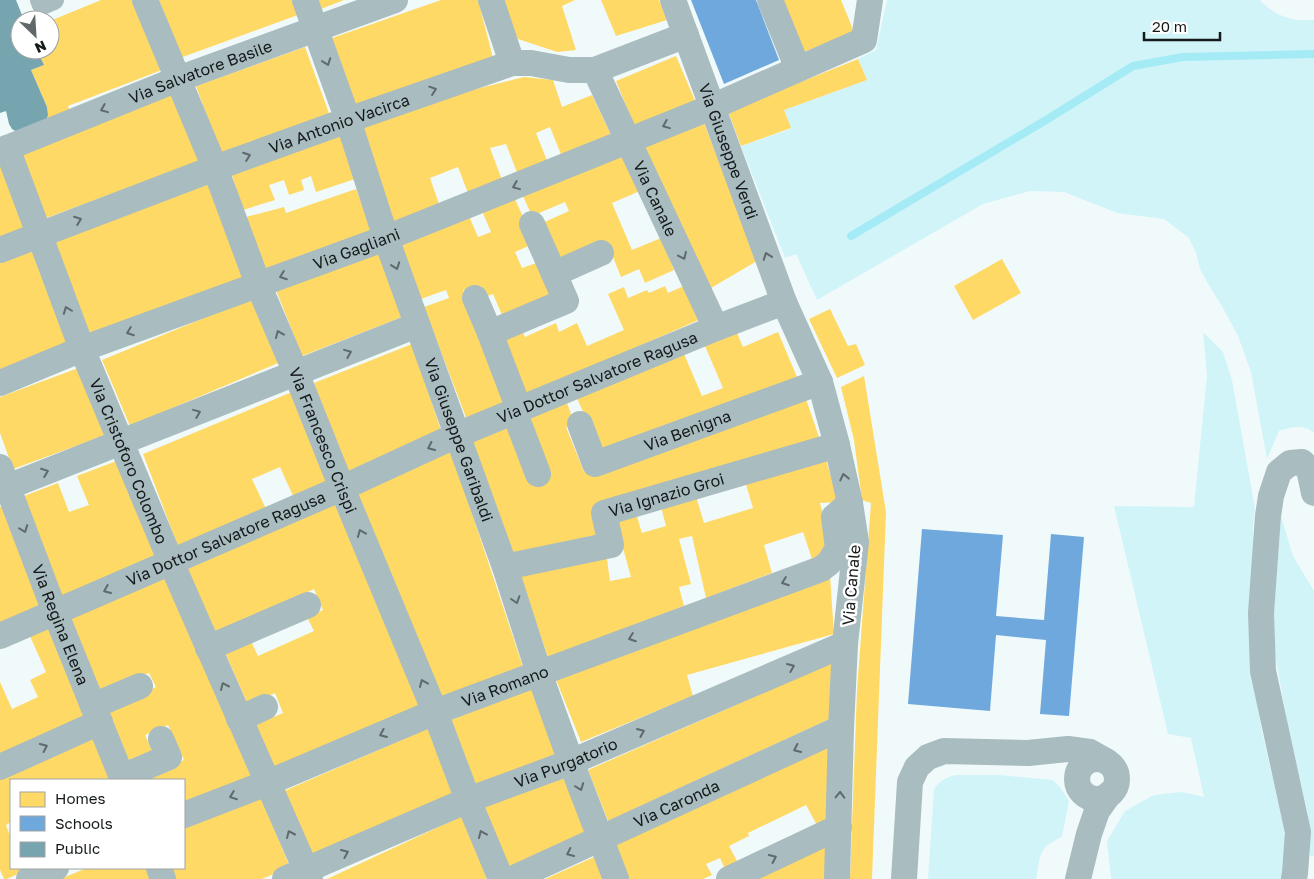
<svg xmlns="http://www.w3.org/2000/svg" width="1314" height="879" viewBox="0 0 1314 879" font-family="'Golos Text',sans-serif">
<rect width="100%" height="100%" fill="#f1fafb"/>
<g fill="#d1f4f9">
<path d="M887,0h373c8,9 20,17 33,19 6,2 14,1 21,1v413c-10,-9 -23,-6 -35,-2l-12,28 -16,-87 -13,-36 -15,-28 -16,-26 -7,-13 -4,-16 -7,-15 -25,-19 -47,-6 -53,-21 -34,-1 -47,13 -166,96 -21,-46 -11,4 -44,-112 50,-17 -7,-19 83,-30 -9,-21 18,-9z"/>
<polygon points="1203,332 1223,352 1232,380 1255,508 1253,528 1253,673 1261,727 1284,827 1286,850 1284,879 1111,879 1107,841 1125,811 1154,795 1182,792 1204,797 1191,738 1168,734 1114,506 1194,507 1207,375"/>
<polygon points="1281,516 1293,556 1314,591 1314,856 1310,856 1308,814 1289,733 1272,637"/>
<path d="M957,775h42l54,5 7,7 9,14 -7,36c-25,11 -21,18 -26,42h-108l6,-90c5,-8 14,-13 23,-14z"/>
</g>
<g fill="#ffd966">
<polygon points="101,0 136,0 162,70 68,106 71,115 46,121 48,115 47,107 31,70 44,65 37,50 50,50 50,21"/>
<polygon points="159,0 293,0 298,15 180,58"/>
<polygon points="318,0 344,0 321,9"/>
<polygon points="441,0 478,0 493,58 355,105 332,38"/>
<polygon points="497,0 575,0 562,6 576,50 557,52 518,39"/>
<polygon points="601,0 659,0 667,20 616,36"/>
<polygon points="783,0 841,0 854,32 804,52"/>
<polygon points="305,47 330,116 221,155 196,86"/>
<polygon points="676,56 696,103 635,128 616,81"/>
<polygon points="858,59 867,80 784,110 791,128 741,146 728,111"/>
<polygon points="524,77 553,80 562,107 592,95 612,137 562,157 550,127 536,133 548,163 518,175 506,144 490,148 502,180 468,193 458,167 430,178 439,204 392,222 361,125 468,91"/>
<polygon points="174,92 199,162 46,218 20,149"/>
<polygon points="704,123 757,261 711,288 644,147"/>
<polygon points="340,135 355,179 316,192 311,176 301,180 304,190 289,195 284,180 269,185 275,200 243,210 231,172"/>
<polygon points="622,150 640,191 612,203 632,250 661,238 674,270 645,283 639,269 621,277 613,257 557,265 540,224 569,211 565,202 532,216 522,194"/>
<polygon points="0,164 26,227 0,237"/>
<polygon points="210,180 246,278 88,338 51,240"/>
<polygon points="356,189 372,230 265,269 246,217 284,207 286,213"/>
<polygon points="514,197 535,243 515,252 522,268 542,261 558,301 505,322 493,294 485,297 481,286 463,290 508,403 467,420 424,307 449,298 446,290 421,299 400,245 469,216 478,237 491,232 482,211"/>
<polygon points="34,248 71,344 0,372 0,261"/>
<polygon points="380,250 405,316 302,356 276,290"/>
<polygon points="1002,259 1021,293 973,320 954,286"/>
<polygon points="686,285 701,319 525,396 498,335 520,326 525,337 556,323 559,332 577,323 587,346 624,330 608,294 624,287 628,298 647,290 649,293 665,286 668,293"/>
<polygon points="255,297 283,361 130,426 102,360"/>
<polygon points="830,309 848,346 856,344 865,365 837,378 809,319"/>
<polygon points="778,332 797,377 602,454 576,396 684,354 702,396 723,388 705,346 737,333 743,347"/>
<polygon points="412,344 441,430 346,474 314,383"/>
<polygon points="81,367 106,435 13,469 0,433 0,397"/>
<polygon points="864,376 886,512 872,879 850,879 857,690 871,503 862,500 854,440 841,387"/>
<polygon points="292,392 332,479 293,496 280,467 252,479 266,509 179,549 143,454"/>
<polygon points="806,399 820,440 595,511 602,540 513,559 470,441 566,400 575,425 566,427 584,472"/>
<polygon points="451,450 523,667 440,700 354,491"/>
<polygon points="825,456 838,502 820,503 832,551 812,559 803,532 764,545 772,573 706,598 692,536 679,539 691,584 679,587 684,606 548,658 519,570 606,552 610,581 631,577 614,516 635,510 642,533 666,526 660,503 695,493 704,523 753,508 744,478"/>
<polygon points="119,460 156,558 63,598 24,496 58,483 69,512 89,505 77,476"/>
<polygon points="334,501 423,705 272,771 253,726 283,713 275,693 248,705 224,650 250,639 258,656 314,631 307,617 323,610 314,589 216,637 185,566"/>
<polygon points="4,506 43,609 0,627 0,507"/>
<polygon points="163,573 251,776 184,806 184,780 138,780 184,760 168,725 145,735 153,753 130,763 106,708 156,687 149,673 102,694 67,615"/>
<polygon points="830,576 834,634 687,675 693,696 581,742 555,677"/>
<polygon points="47,626 86,721 0,759 0,682 12,709 38,697 30,680 46,672 29,634"/>
<polygon points="833,662 832,718 608,821 588,770"/>
<polygon points="532,688 557,755 475,786 451,720"/>
<polygon points="429,728 457,792 312,855 284,791"/>
<polygon points="92,736 111,780 11,780 11,822 6,825 11,838 11,868 25,868 26,870 7,879 4,879 0,870 0,777"/>
<polygon points="830,746 827,822 818,827 806,805 748,833 749,836 729,846 738,863 725,869 720,858 706,864 712,875 703,879 628,879 614,843"/>
<polygon points="563,774 589,836 507,870 481,807"/>
<polygon points="260,795 290,867 262,879 175,879 171,868 184,868 184,827"/>
<polygon points="462,816 489,877 485,879 327,879"/>
<polygon points="829,842 827,879 752,879"/>
<polygon points="594,857 603,879 545,879"/>
<polygon points="87,868 147,868 152,879 60,879"/>
</g>
<g fill="#6fa8dc">
<polygon points="691,0 756,0 779,60 724,84"/>
<polygon points="922,529 1003,535 996,616 1044,620 1051,534 1084,537 1069,716 1040,714 1046,640 996,635 990,711 908,704"/>
</g>
<polygon fill="#76a5af" points="0,0 16,0 24,20 20,20 20,50 37,50 44,65 31,70 47,107 48,115 46,121 17,132 12,129 9,124 6,111 0,113"/>
<g fill="none" stroke-linecap="round" stroke-linejoin="round">
<polyline stroke="#a4ebf5" stroke-width="8" points="851,236 1046,120 1133,66 1183,57 1314,54"/>
<polyline stroke="#a9bcbf" stroke-width="20" points="40,0 42,5 54,0"/>
<g stroke="#a9bcbf" stroke-width="26">
<path id="s1" d="M145,0l70,168 43,116 38,89 46,115 93,224 33,88 33,79"/>
<path id="s2" d="M305,0l43,120 38,118 119,329 34,106 32,89 45,117"/>
<polyline points="491,0 512,63"/>
<path id="s3" d="M673,0l111,302 36,80 17,63 13,58 6,39 -11,102 -4,84 -4,151"/>
<polyline points="770,0 798,69"/>
<path id="s4" d="M595,70l121,258"/>
<path id="s5" d="M7,148l75,201 89,213 139,317"/>
<path id="s6" d="M7,148l171,-69 217,-79"/>
<path id="s7" d="M0,250l215,-82 133,-48 164,-57h19l38,7h26l91,-35"/>
<polyline points="554,274 601,253"/>
<polyline points="475,298 490,333"/>
<path id="s8" d="M0,383l82,-34 304,-111 326,-131 152,-67 6,-40"/>
<polyline points="519,409 490,333 566,301 532,224"/>
<polyline points="514,411 538,474"/>
<path id="s9" d="M580,424l15,40 225,-82"/>
<path id="s10" d="M0,467l55,145 68,168"/>
<polyline points="0,490 417,325"/>
<path id="s11" d="M505,567l106,-22 -7,-32 233,-68"/>
<path id="s12" d="M0,636l342,-148 115,-53 259,-107 68,-26"/>
<polyline points="208,648 308,605"/>
<polyline points="93,706 140,686"/>
<polyline points="239,719 265,707"/>
<circle cx="1097" cy="779" r="20"/>
<polyline points="0,767 100,722"/>
<polyline points="122,777 169,757 161,739"/>
<path id="s13" d="M184,815l83,-32 168,-71 386,-143 8,-6 9,-15 -4,-31 16,-14"/>
<polyline points="159,868 163,879"/>
<polyline points="29,879 56,868"/>
<path id="s14" d="M285,879l183,-79 103,-38 274,-118"/>
<path id="s15" d="M512,879l329,-151"/>
<polyline points="729,879 839,827"/>
<polyline points="904,879 910,782 917,767 928,757 944,751 1028,753 1068,749 1090,752 1106,761"/>
<polyline points="1078,879 1089,834 1097,811 1109,794"/>
<polyline points="1294,879 1295,873 1298,832 1263,671 1261,613 1268,516 1271,496 1279,472 1290,463 1302,462 1309,469 1314,493"/>
</g>
</g>
<defs><path id="oneway-chevron" d="M-2-3.5L2.5 0L-2 3.5" fill="none" stroke-width="1.6" stroke-linecap="round" stroke-linejoin="round" transform="scale(1.25)"/></defs>
<g stroke="#5e6a6c">
<use href="#oneway-chevron" transform="translate(327 62) rotate(70)"/>
<use href="#oneway-chevron" transform="translate(433 90) rotate(-19)"/>
<use href="#oneway-chevron" transform="translate(104 109) rotate(158)"/>
<use href="#oneway-chevron" transform="translate(666 125) rotate(158)"/>
<use href="#oneway-chevron" transform="translate(247 156) rotate(-20)"/>
<use href="#oneway-chevron" transform="translate(516 186) rotate(158)"/>
<use href="#oneway-chevron" transform="translate(78 220) rotate(-21)"/>
<use href="#oneway-chevron" transform="translate(683 256) rotate(65)"/>
<use href="#oneway-chevron" transform="translate(767 256) rotate(-110)"/>
<use href="#oneway-chevron" transform="translate(396 266) rotate(70)"/>
<use href="#oneway-chevron" transform="translate(283 276) rotate(160)"/>
<use href="#oneway-chevron" transform="translate(67 310) rotate(-111)"/>
<use href="#oneway-chevron" transform="translate(130 332) rotate(160)"/>
<use href="#oneway-chevron" transform="translate(279 334) rotate(-113)"/>
<use href="#oneway-chevron" transform="translate(348 353) rotate(-22)"/>
<use href="#oneway-chevron" transform="translate(197 413) rotate(-22)"/>
<use href="#oneway-chevron" transform="translate(431 447) rotate(155)"/>
<use href="#oneway-chevron" transform="translate(45 472) rotate(-21)"/>
<use href="#oneway-chevron" transform="translate(844 477) rotate(-102)"/>
<use href="#oneway-chevron" transform="translate(24 529) rotate(69)"/>
<use href="#oneway-chevron" transform="translate(361 533) rotate(-113)"/>
<use href="#oneway-chevron" transform="translate(785 582) rotate(160)"/>
<use href="#oneway-chevron" transform="translate(107 590) rotate(157)"/>
<use href="#oneway-chevron" transform="translate(516 600) rotate(72)"/>
<use href="#oneway-chevron" transform="translate(632 638) rotate(160)"/>
<use href="#oneway-chevron" transform="translate(791 667) rotate(-23)"/>
<use href="#oneway-chevron" transform="translate(423 683) rotate(-113)"/>
<use href="#oneway-chevron" transform="translate(224 686) rotate(-114)"/>
<use href="#oneway-chevron" transform="translate(641 732) rotate(-23)"/>
<use href="#oneway-chevron" transform="translate(383 734) rotate(157)"/>
<use href="#oneway-chevron" transform="translate(44 747) rotate(-25)"/>
<use href="#oneway-chevron" transform="translate(797 749) rotate(155)"/>
<use href="#oneway-chevron" transform="translate(580 787) rotate(69)"/>
<use href="#oneway-chevron" transform="translate(840 795) rotate(-89)"/>
<use href="#oneway-chevron" transform="translate(233 796) rotate(159)"/>
<use href="#oneway-chevron" transform="translate(290 834) rotate(-114)"/>
<use href="#oneway-chevron" transform="translate(482 834) rotate(-113)"/>
<use href="#oneway-chevron" transform="translate(345 853) rotate(-23)"/>
<use href="#oneway-chevron" transform="translate(570 853) rotate(155)"/>
<use href="#oneway-chevron" transform="translate(773 858) rotate(-25)"/>
</g>
<g text-anchor="middle" dominant-baseline="central" stroke-width="5" stroke-linejoin="round" paint-order="stroke">
<g font-size="16" fill="#14191a" stroke="#fff">
<text stroke="none"><textPath href="#s6" startOffset="208">Via Salvatore Basile</textPath></text>
<text stroke="none"><textPath href="#s7" startOffset="362">Via Antonio Vacirca</textPath></text>
<text stroke="none"><textPath href="#s3" startOffset="161">Via Giuseppe Verdi</textPath></text>
<text stroke="none"><textPath href="#s4" startOffset="142">Via Canale</textPath></text>
<text stroke="none"><textPath href="#s8" startOffset="381">Via Gagliani</textPath></text>
<text stroke="none"><textPath href="#s12" startOffset="651">Via Dottor Salvatore Ragusa</textPath></text>
<text stroke="none"><textPath href="#s9" startOffset="141">Via Benigna</textPath></text>
<text stroke="none"><textPath href="#s1" startOffset="475">Via Francesco Crispi</textPath></text>
<text stroke="none"><textPath href="#s2" startOffset="466">Via Giuseppe Garibaldi</textPath></text>
<text stroke="none"><textPath href="#s5" startOffset="336">Via Cristoforo Colombo</textPath></text>
<text stroke="none"><textPath href="#s11" startOffset="206">Via Ignazio Groi</textPath></text>
<text stroke="none"><textPath href="#s12" startOffset="246">Via Dottor Salvatore Ragusa</textPath></text>
<text transform="translate(851 585) rotate(-85)">Via Canale</text>
<text stroke="none"><textPath href="#s10" startOffset="169">Via Regina Elena</textPath></text>
<text stroke="none"><textPath href="#s13" startOffset="346">Via Romano</textPath></text>
<text stroke="none"><textPath href="#s14" startOffset="304">Via Purgatorio</textPath></text>
<text stroke="none"><textPath href="#s15" startOffset="181">Via Caronda</textPath></text>
</g>
</g>
<rect x="10" y="779" width="175" height="90" fill="#ffffff" stroke="#a1a3a3"/>
<rect x="20" y="792" width="25" height="15" fill="#ffd966" stroke="#a1a3a3"/>
<text x="55" y="804" font-size="15" fill="#14191a">Homes</text>
<rect x="20" y="816" width="25" height="15" fill="#6fa8dc" stroke="#a1a3a3"/>
<text x="55" y="829" font-size="15" fill="#14191a">Schools</text>
<rect x="20" y="842" width="25" height="15" fill="#76a5af" stroke="#a1a3a3"/>
<text x="55" y="854" font-size="15" fill="#14191a">Public</text>
<g transform="translate(35 35) rotate(155)"><circle r="24" fill="#ffffff" stroke="#a1a3a3"/>
<path d="M0-4L9 19L0 12L-9 19Z" fill="#616869"/>
<text y="-8" font-size="14" font-weight="bold" text-anchor="middle" fill="#14191a">N</text>
</g>
<path d="M1144 32v8h76v-8" fill="none" stroke="#14191a" stroke-width="2.5"/>
<text x="1152" y="32" font-size="15" fill="#14191a" stroke="#ffffff" stroke-width="4" paint-order="stroke">20 m</text>
</svg>
